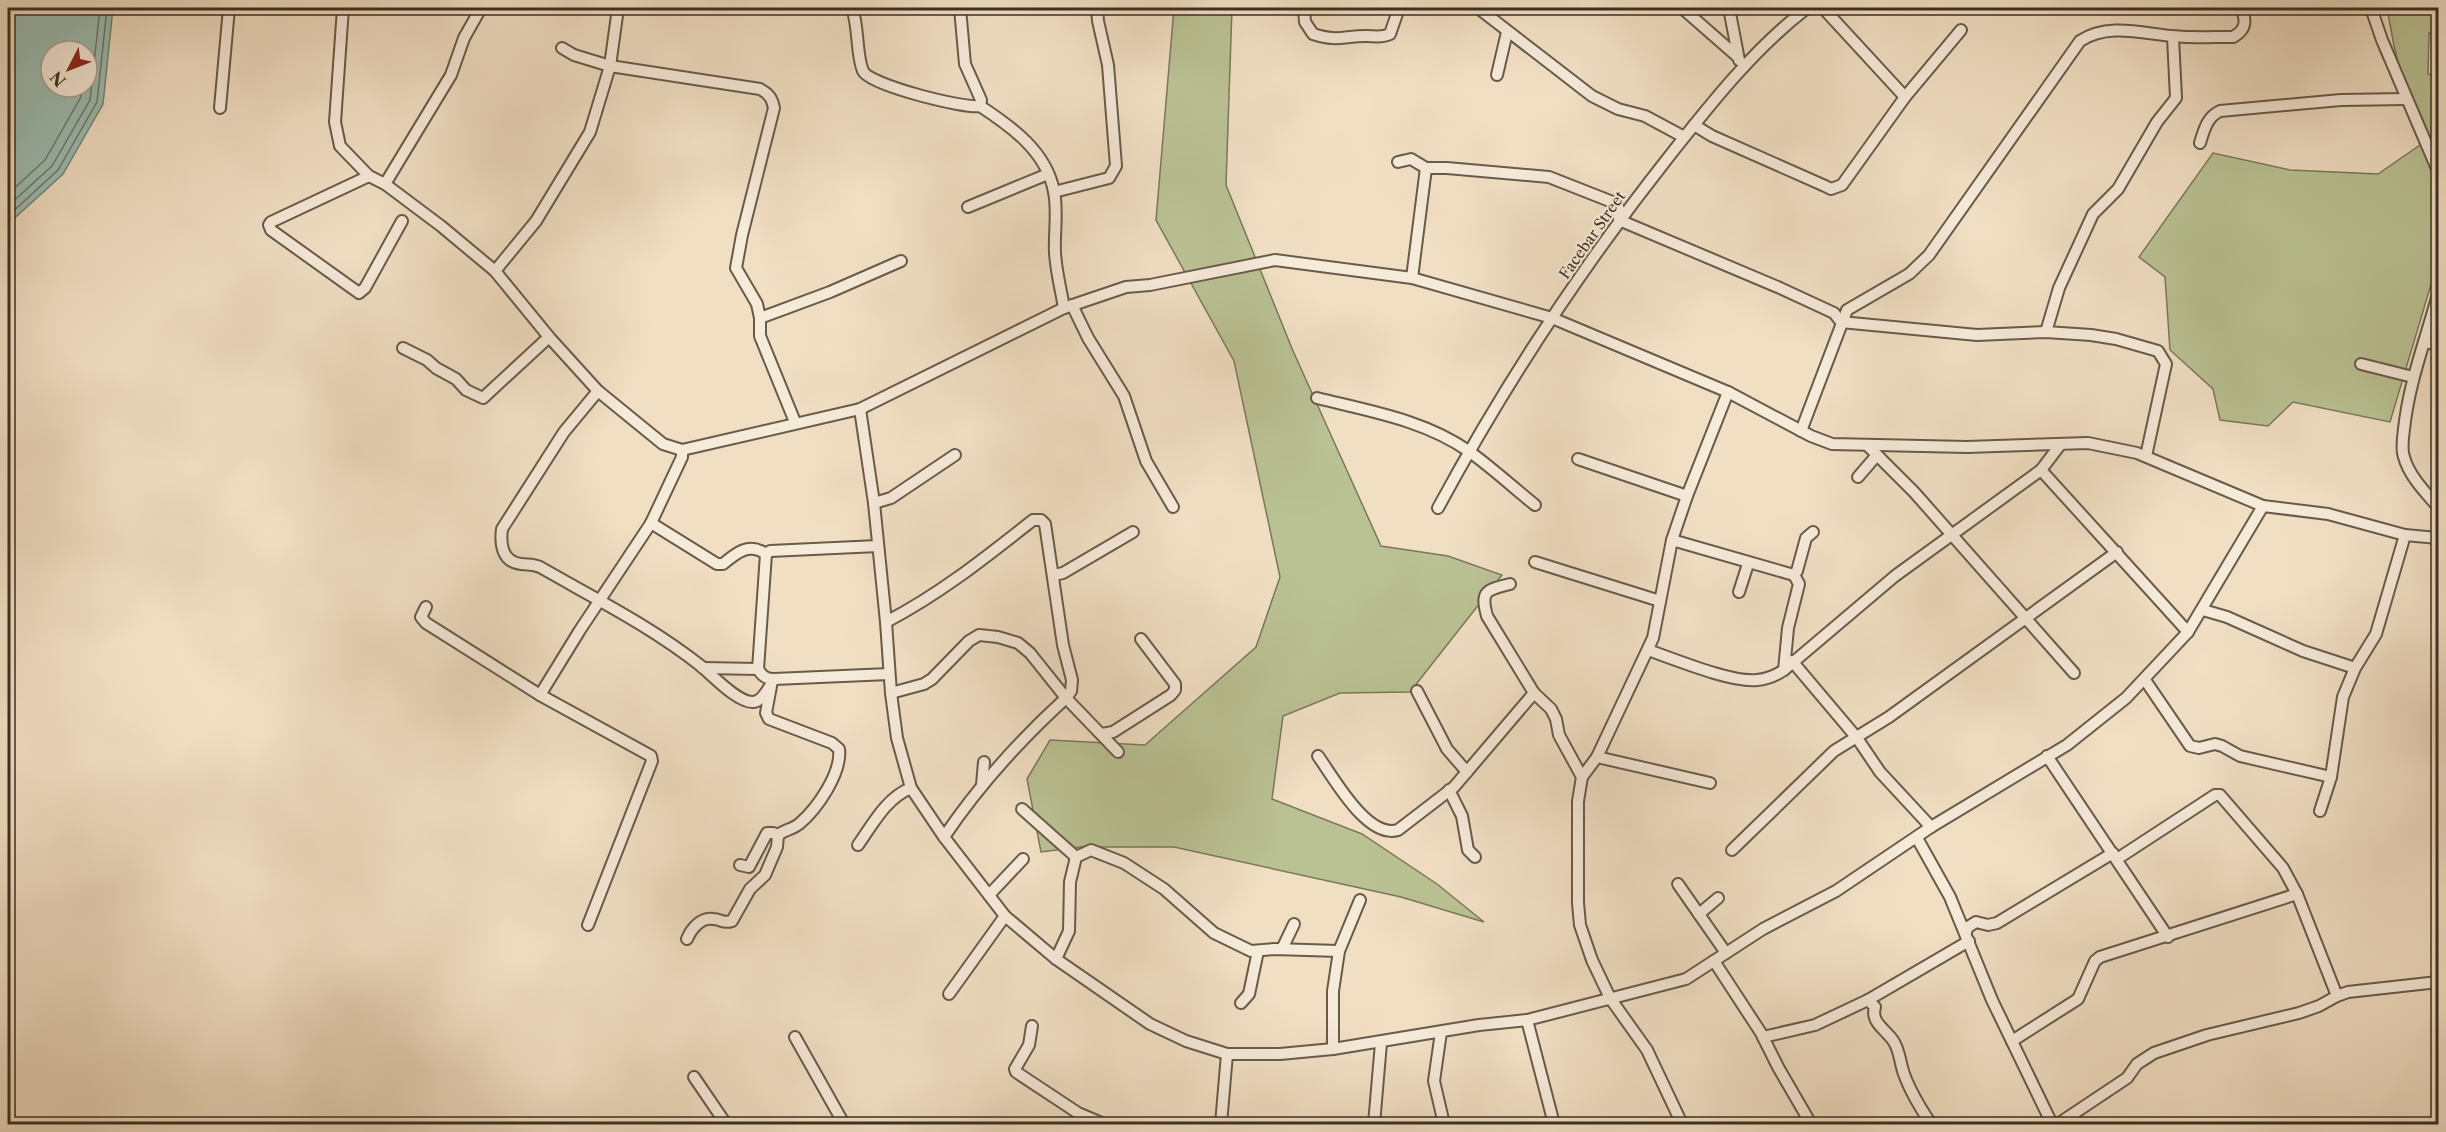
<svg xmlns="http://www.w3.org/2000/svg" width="2446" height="1132" viewBox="0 0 2446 1132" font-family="'Libre Caslon Text',serif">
<rect width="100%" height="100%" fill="#f1dfc4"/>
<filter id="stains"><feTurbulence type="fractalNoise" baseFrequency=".00333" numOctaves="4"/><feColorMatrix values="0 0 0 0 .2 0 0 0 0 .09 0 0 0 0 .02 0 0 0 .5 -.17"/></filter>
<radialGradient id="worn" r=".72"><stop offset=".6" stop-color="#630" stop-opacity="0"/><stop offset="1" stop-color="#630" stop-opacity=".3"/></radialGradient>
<g fill="#bac294" stroke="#7a785b" stroke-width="1.5">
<polygon points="1174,8 1232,8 1226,185 1293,351 1381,546 1448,556 1502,575 1410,692 1340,693 1283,716 1272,799 1362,834 1437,884 1484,922 1401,897 1174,847 1080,847 1041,852 1027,779 1050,740 1145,745 1256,647 1280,577 1234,361 1156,220"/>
<polygon points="2387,8 2438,8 2438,37 2429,33 2428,74 2438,75 2438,261 2390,422 2293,402 2268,426 2220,420 2213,389 2170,350 2165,277 2139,257 2213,153 2290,170 2378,174 2420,145 2394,46"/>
</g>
<path fill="#9bbdb3" stroke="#758479" stroke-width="1.5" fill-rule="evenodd" d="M8,8h105l-10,96 -40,70 -55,50zM51,51h36v36h-36z"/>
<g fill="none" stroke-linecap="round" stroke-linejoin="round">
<g stroke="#6b766a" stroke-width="1.5">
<polyline points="8,194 45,160 81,97 82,87"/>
<polyline points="8,206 52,166 90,100 100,8"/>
<polyline points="8,216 58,170 97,102 107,8"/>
</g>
<defs>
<g id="street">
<polyline points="343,8 335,122 340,146 369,176 385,184 441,226 495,271 549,337 598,391 663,444 682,450 860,409 1064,308 1126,287 1150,285 1275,260 1412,278 1552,318 1728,392 1811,436 1832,444 1967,447 2088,443 2137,453 2263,506 2328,514 2405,535 2438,538"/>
<path d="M852,8c7,19 4,47 11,63 6,14 102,38 117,35 32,21 67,46 74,86 4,19 0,41 1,61 1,18 6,37 9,55"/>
<polyline points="960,8 965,64 981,100 980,106"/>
<path d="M1304,8l1,14 8,12c25,8 30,2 53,2 9,0 16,2 24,-2l9,-26"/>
<polyline points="1478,8 1592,96 1618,109 1645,116 1684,137"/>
<polyline points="1682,8 1738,57"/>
<polyline points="1729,8 1739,60"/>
<polyline points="1823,8 1905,97"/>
<polyline points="2371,8 2382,40 2438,171"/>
<path d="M562,48l12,7 36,11 150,23c9,5 12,9 14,19l-32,127 -6,33 21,36 3,14v18l35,86"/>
<polyline points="1497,75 1507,32"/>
<polyline points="220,108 229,8"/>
<polyline points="1694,125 1712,136 1825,186 1831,189 1842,185 1905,97 1961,30"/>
<path d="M2200,143c4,-13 7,-26 20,-32l121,-11 65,-1"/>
<polyline points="1398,162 1411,159 1426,168 1447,168 1549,177 1615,203 1619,209 1619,220"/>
<polyline points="369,176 271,222 269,225 271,230 359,293 365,288 402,221"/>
<polyline points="385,184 451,75 464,38 481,8"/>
<polyline points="1054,192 1109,178 1116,166 1108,65 1098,21 1097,8"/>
<polyline points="968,207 1048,174"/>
<polyline points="1619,220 1780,288 1834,313 1841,322 1977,335 2046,332 2091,335 2116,339 2158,351 2166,364 2146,456"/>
<polyline points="495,271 536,221 590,132 610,66 618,8"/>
<polyline points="1412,278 1426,168"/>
<path d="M2438,294c-12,45 -29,88 -34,135 -1,9 -3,20 0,28 5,19 22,36 34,50"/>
<polyline points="1072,305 1088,338 1124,396 1146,461 1173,507"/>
<polyline points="760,318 830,292 901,261"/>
<polyline points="2046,332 2059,288 2093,214 2118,189 2157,122 2176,98 2173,37"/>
<polyline points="2425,342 2438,345"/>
<polyline points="403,348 427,360 436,368 456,379 466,390 483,398 549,337"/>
<polyline points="2361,364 2413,377"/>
<path d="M598,391l-34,41 -62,97c-2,15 0,33 19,35 8,1 12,0 19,3 54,31 112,60 161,99 11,9 37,37 52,36 9,0 17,-16 21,-23"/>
<path d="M1317,398c52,13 108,22 153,54 22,16 43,35 65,53"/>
<polyline points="860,409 874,503 886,622 891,693 897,738 911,788 944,837 1005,916 1056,959 1150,1024 1186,1041 1227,1054 1280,1054 1333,1049 1479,1025 1527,1020 1686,979 1763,929 1836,891 1931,827 2067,745 2126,698 2188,632 2263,506"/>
<path d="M1801,431l46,-121 62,-36 20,-19 151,-214c28,-18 60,-8 92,-5 20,2 41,1 61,1 13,-7 14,-16 8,-29"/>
<polyline points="1868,446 1914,492 2074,673"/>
<polyline points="1578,459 1687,496"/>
<polyline points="2041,470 2188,632"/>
<polyline points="1858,477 1877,455"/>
<polyline points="874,503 891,498 955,455"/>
<path d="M1438,508c67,-124 145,-243 233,-354 41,-52 83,-105 136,-146"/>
<path d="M651,523l66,41h6c13,-11 26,-22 43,-10"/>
<polyline points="1672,540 1794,575 1799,584 1788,628 1784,670"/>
<path d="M766,554l-8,115c4,7 8,10 16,10l115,-5"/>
<polyline points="766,554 770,551 878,546"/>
<polyline points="1535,562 1660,601"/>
<polyline points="1054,575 1063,573 1133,532"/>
<polyline points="1794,575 1797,571 1806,538 1813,532"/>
<path d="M1510,584c-23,6 -30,6 -23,32l47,77 17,16 5,10 3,16 23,42"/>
<polyline points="1739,592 1748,564"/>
<polyline points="426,607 421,617 426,623 540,695 651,756 652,761 588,925"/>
<polyline points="2203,610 2227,617 2303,651 2355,668"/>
<path d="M886,622c54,-28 100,-65 147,-102h8l4,4 18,121 9,35 -1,11 -5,7c-46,42 -87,87 -122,139"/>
<path d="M1648,650c26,9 84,33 109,30 10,-1 18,-4 27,-10l111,-94 146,-106 19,-25"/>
<polyline points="1792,661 1857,738 1880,772 1931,827"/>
<polyline points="703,668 758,669"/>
<polyline points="2145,680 2190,746 2199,748 2215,744 2222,746 2240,756 2331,777"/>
<polyline points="1417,691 1447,749 1467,772"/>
<polyline points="891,693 924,684 932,679 969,641 979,635 998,637 1018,643 1030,653 1066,698 1118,752"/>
<polyline points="540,695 580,630 651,523 682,457 682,450"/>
<polyline points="1102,734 1113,732 1171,695 1175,690 1175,684 1141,639"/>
<path d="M1318,756c16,22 49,83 80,74l56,-43 80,-94"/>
<polyline points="2047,756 2168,937"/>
<polyline points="1597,757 1710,783"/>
<polyline points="982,785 984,762"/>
<polyline points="1449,790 1462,816 1468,850 1475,857"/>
<polyline points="1022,809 1076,857"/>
<polyline points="2320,811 2331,777 2343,697 2355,668 2376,634 2405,535"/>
<polyline points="1917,838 1950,897 1992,1000 2052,1124"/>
<path d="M858,845c15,-21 28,-47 53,-57"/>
<polyline points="1732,850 1834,751 1889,717 2117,552"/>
<polyline points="2117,859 2215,795 2220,795 2283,868 2297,894 2337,996"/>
<path d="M740,865l9,2 18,-34h6l5,2c6,-5 15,-6 21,-11 18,-15 43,-51 40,-75l-7,-6 -63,-24 -3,-6 5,-27"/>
<polyline points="1678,884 1726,953"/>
<polyline points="989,895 1023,859"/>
<polyline points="1699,914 1718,898"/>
<polyline points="1966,932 1968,927 1976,922 1988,925 1997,923 2113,853"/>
<path d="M687,939c4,-10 14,-22 26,-20 8,0 10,5 19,2l18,-32 15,-14 12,-28 1,-12"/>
<polyline points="1282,949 1294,924"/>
<polyline points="1056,959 1069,931 1070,882 1076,857 1091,850 1124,863 1164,889 1214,933 1251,951 1274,949 1339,951"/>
<polyline points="1714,961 1761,1033 1778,1067 1811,1124"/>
<polyline points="949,994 1005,916"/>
<polyline points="1241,1003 1249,994 1258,951"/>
<polyline points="1527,1020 1554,1124"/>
<polyline points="1032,1026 1029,1045 1015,1069 1016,1072 1078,1113 1104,1124"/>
<polyline points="1441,1032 1434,1081 1444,1124"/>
<polyline points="795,1037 844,1124"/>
<polyline points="1763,1037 1815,1025 1868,1000"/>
<polyline points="2012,1041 2078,999 2095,961 2100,957 2297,894"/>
<polyline points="1333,1049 1333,991 1339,951 1360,900"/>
<polyline points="694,1077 726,1124"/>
<polyline points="1221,1124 1227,1054"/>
<polyline points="1374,1124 1381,1043"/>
<polyline points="1682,1124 1647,1050 1610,998 1592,960 1580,925 1578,903 1578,801 1582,777 1597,757 1653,638 1672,540 1687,496 1728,392"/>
<path d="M1931,1124c-10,-15 -21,-33 -27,-50 -4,-11 -4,-22 -10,-32 -7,-12 -24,-19 -19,-35l-7,-7 101,-59"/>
<polyline points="2058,1124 2127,1078 2137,1064 2154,1053 2207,1035 2299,1013 2319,1006 2337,996 2348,992 2438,982"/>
</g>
</defs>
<use href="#street" stroke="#685b4a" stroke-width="14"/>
<use href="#street" stroke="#f6ead9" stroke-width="10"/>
</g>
<g text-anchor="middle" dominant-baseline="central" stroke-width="4.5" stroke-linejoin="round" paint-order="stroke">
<g font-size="15" fill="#3b2f22" stroke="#f6ead9">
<text transform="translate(1592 235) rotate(-55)">Facebar Street</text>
</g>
</g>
<rect width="2446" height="1132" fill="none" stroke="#f1dfc4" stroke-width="30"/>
<rect x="9" y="9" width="2428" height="1114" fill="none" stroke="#3b2f22" stroke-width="3"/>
<rect x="15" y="15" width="2416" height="1102" fill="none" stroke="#3b2f22" stroke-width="1.5"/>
<g transform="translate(69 69) rotate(228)"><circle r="28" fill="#f6ead9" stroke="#ab9f90" stroke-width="1.5"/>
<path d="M0-4.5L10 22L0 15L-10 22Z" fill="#8f2418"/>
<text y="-9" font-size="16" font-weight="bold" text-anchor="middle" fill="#3b2f22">N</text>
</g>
<rect width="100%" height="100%" filter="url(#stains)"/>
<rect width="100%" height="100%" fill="url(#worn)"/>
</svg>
